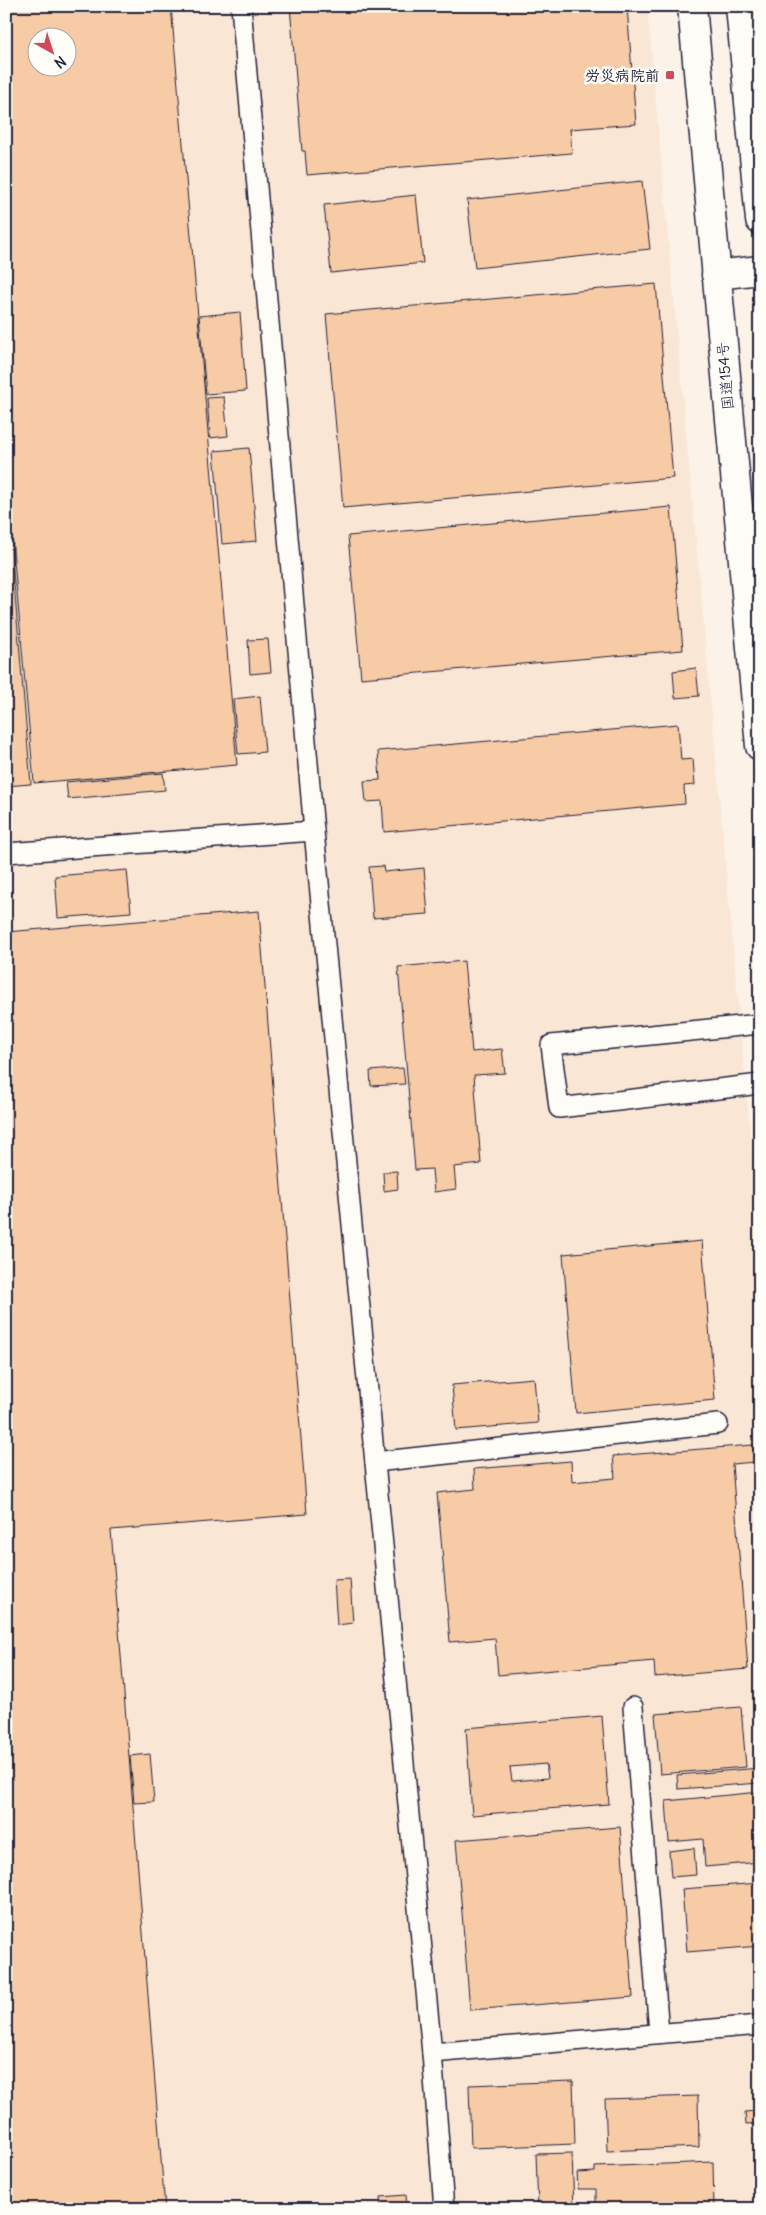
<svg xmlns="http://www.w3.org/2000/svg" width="766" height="2215" viewBox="0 0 766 2215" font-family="Delius,'Klee One',sans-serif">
<rect width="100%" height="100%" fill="#fcf2e7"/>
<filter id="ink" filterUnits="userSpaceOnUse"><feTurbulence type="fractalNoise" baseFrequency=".02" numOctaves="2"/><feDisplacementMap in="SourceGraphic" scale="10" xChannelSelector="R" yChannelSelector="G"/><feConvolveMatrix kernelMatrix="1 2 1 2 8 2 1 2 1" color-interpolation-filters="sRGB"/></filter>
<g filter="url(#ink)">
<path fill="#fae6d4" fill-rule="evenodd" d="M6,6h641l113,1235v968h-754zM38,38h30v30h-30z"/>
<g fill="#f7cba6" stroke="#22223b" fill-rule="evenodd">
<path d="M6,6h165l66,759 -203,18 -28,-312zM38,38h30v30h-30z"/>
<polygon points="290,6 627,6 636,124 570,129 572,153 307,175 305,151 302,151"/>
<polygon points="642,181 650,249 475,268 467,200"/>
<polygon points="416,195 423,263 331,273 324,205"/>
<polygon points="656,284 673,478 343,508 326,314"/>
<polygon points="240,312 246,391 206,394 199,316"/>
<polygon points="224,397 228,436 210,438 207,398"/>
<polygon points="249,448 257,541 222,544 214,451"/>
<polygon points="671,507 683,650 361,678 348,536"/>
<polygon points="11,548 31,784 6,786 6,549"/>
<polygon points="268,639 271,672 250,674 248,640"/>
<polygon points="696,668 699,696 675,698 673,671"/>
<polygon points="260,696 265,752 238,754 233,699"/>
<polygon points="678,724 681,760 693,759 695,785 684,786 685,804 384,832 382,801 366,802 364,781 380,780 378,751"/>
<polygon points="163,773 165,790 68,799 66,782"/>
<polygon points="383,866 384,872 424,868 428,914 373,918 369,867"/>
<polygon points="127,870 131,912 58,918 55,876"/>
<polygon points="259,911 307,1514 111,1530 165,2209 6,2209 6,932"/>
<polygon points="464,961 472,1052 502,1049 505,1073 474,1075 481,1164 454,1167 456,1189 434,1192 432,1169 415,1170 398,967"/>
<polygon points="403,1068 405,1084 371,1086 370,1071"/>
<polygon points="397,1171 398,1189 384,1191 383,1172"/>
<polygon points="702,1241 715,1400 576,1413 563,1254"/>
<polygon points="534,1378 538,1423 456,1430 452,1385"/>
<polygon points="753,1445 755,1462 732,1464 748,1669 655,1677 654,1661 498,1675 495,1638 450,1642 437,1493 475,1489 474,1469 571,1461 572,1482 615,1478 613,1456"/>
<polygon points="350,1579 353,1623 337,1625 334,1580"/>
<polygon points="741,1707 746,1767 660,1774 655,1714"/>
<path d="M602,1716l7,88 -137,11 -6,-87zM546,1764l2,14 -36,3 -2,-14z"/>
<polygon points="150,1754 154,1802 134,1803 130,1756"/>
<polygon points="760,1768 760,1783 678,1789 677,1775"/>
<polygon points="760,1792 760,1862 705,1867 703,1839 669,1842 666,1801"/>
<polygon points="620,1827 633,1997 470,2010 456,1840"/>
<polygon points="694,1848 696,1875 671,1877 669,1851"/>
<polygon points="760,1883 760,1946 687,1952 682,1889"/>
<polygon points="573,2081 575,2144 471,2148 469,2085"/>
<polygon points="698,2096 699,2147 607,2151 605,2099"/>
<polygon points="757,2111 758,2124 746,2125 745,2112"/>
<polygon points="572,2153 574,2209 538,2209 536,2154"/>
<polygon points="713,2162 714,2209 596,2209 596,2189 578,2189 577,2173 595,2172 595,2167"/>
<polygon points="406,2195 407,2209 381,2209 380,2197"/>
</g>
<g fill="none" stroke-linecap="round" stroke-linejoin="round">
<defs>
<g id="service">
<polyline points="241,6 314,831 432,2053 444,2209"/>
<polyline points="6,853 314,831"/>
<polyline points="760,1024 551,1045 559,1108 760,1084"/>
<polyline points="375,1462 718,1424"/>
<polyline points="633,1707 659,2033"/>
<polyline points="432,2053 760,2025"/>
</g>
<polyline id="minor" points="716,275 760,270"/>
<g id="trunk">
<polyline points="692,6 760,746"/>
<polyline points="740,6 760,220"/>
</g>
</defs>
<use href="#service" stroke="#22223b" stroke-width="22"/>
<use href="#minor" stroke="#22223b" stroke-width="31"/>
<use href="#trunk" stroke="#22223b" stroke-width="31"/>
<use href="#service" stroke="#fdfcf7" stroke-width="19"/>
<use href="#minor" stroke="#fdfcf7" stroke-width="28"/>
<use href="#trunk" stroke="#fdfcf7" stroke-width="28"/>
</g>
</g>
<rect fill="#d1495b" stroke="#fdfcf7" stroke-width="2" x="665" y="70" width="10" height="10" rx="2.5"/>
<g text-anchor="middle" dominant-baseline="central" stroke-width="5" stroke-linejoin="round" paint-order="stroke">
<g font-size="15" font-weight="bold" fill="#22223b" stroke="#fdfcf7" text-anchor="end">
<text x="660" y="75">労災病院前</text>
</g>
<g font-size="15" fill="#22223b" stroke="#fdfcf7">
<text transform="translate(725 376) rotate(-95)">国道154号</text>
</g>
</g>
<rect width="766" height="2215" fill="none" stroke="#fdfcf7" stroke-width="25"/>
<rect x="12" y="12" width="741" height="2190" fill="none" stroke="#22223b" stroke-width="2" filter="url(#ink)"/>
<g transform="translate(52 52) rotate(141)"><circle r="24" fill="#fdfcf7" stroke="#a5a5ac"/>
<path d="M0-4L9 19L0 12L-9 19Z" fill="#d1495b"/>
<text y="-8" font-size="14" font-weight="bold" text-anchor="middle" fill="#22223b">N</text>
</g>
</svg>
